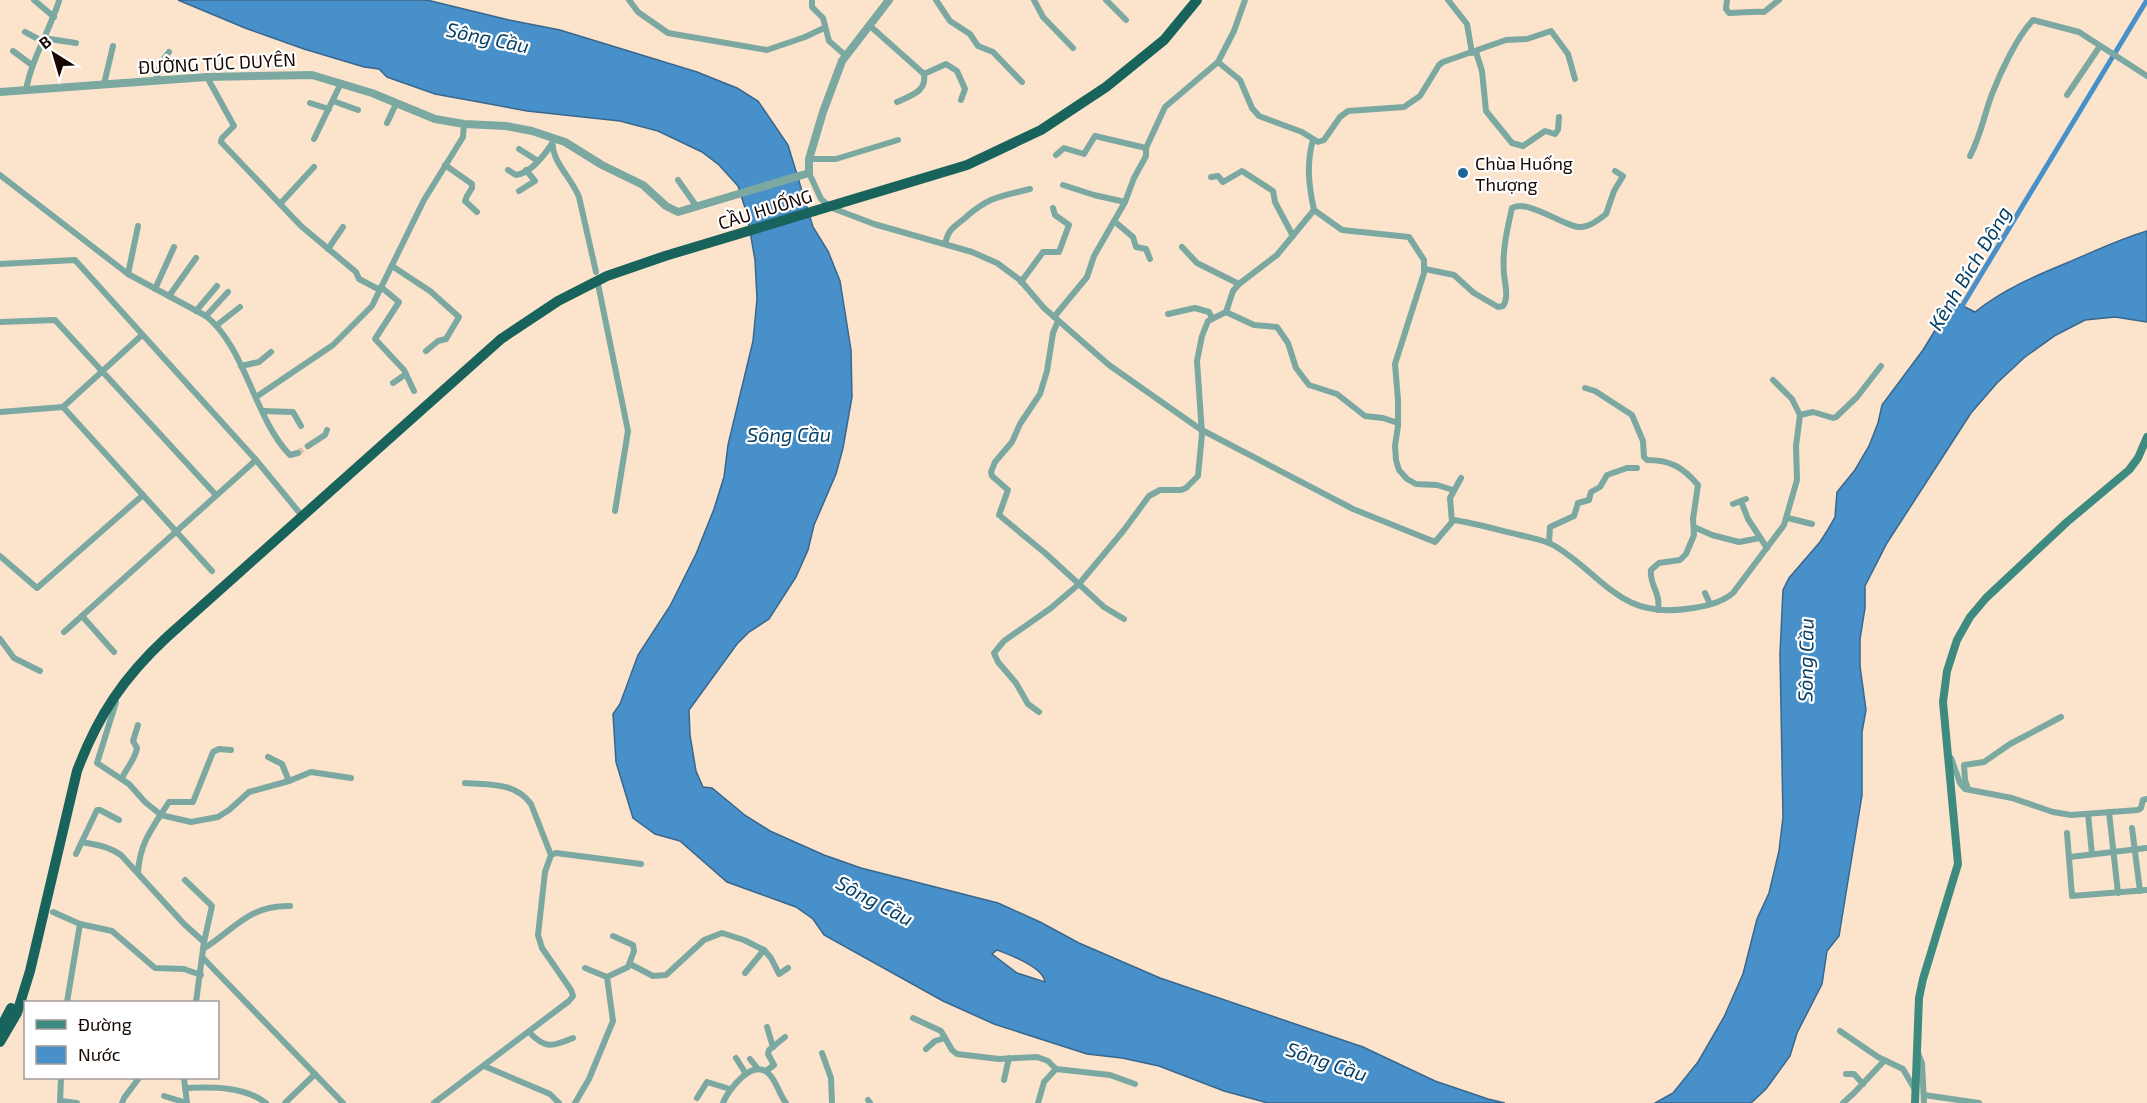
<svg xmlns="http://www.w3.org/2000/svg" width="2147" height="1103" viewBox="0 0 2147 1103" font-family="'Exo 2',sans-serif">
<rect width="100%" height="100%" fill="#fce3cc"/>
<g fill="#4790c9" stroke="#39678d" stroke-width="1.5" fill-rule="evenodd">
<path d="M178,0h249l82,20 51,10 137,42 40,16 21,13 30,44 25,82 15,24 12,30 11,69 1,47 -9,51 -7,26 -22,51 -6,25 -12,27 -27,42 -20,13 -12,12 -48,66 1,25 6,36 7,16 9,1 34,28 24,15 54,24 37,13 137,35 42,19 39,21 81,35 203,69 72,34 53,18 17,4h-237l-44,-12 -65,-25 -37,-8 -35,-4 -93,-30 -51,-23 -119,-66 -11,-16 -17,-12 -69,-25 -47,-41 -25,-7 -22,-16 -17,-56 -3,-48 7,-10 18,-49 32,-49 26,-52 18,-45 10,-32 4,-32 25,-104 4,-42 -2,-39 -8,-46 -9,-28 -19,-21 -17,-13 -44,-21 -38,-10 -93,-10 -92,-17 -48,-17 -8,-8 -15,-2 -60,-18 -59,-21zM997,950c13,5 46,17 48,32l-28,-9 -25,-19z"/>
<path d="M2147,231v91l-32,-5 -30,3 -29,15 -31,22 -28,26 -26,30 -84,130 -22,43v22l-5,31v27l6,44 -4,22v63l-23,141 -12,15 -5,33 -25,49 -7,23 -24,33 -15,14h-96l18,-10 25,-31 26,-45 19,-43 14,-55 12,-26 10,-42 4,-34 -3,-163 3,-64 6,-12 31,-36 7,-11 8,-14 2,-25 18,-22 14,-24 9,-23 4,-18 41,-55 30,-49 22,11c29,-23 60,-36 94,-50 26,-11 51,-23 78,-31z"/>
</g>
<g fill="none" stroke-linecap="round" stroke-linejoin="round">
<polyline stroke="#4790c9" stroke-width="5" points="1959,311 2147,0"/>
<polyline stroke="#dac2ad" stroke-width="6" stroke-dasharray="6 3" stroke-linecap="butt" points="298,453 308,446"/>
<g stroke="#7ba9a2" stroke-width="6">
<polyline points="34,0 54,17"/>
<polyline points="629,0 638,12 668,33 767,50 805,37 824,28"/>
<polyline points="812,0 812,7 823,18 829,41 845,55"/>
<polyline points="936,0 950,21 970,34 978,46 993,52 1022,82"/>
<polyline points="1034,0 1043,17 1073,48"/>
<polyline points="1106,0 1126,20"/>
<polyline points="1448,0 1467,24 1472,53"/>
<path d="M1727,0l-1,9 3,4c14,0 21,-2 35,-1l15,-12"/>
<path d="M869,25l55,49c3,18 -13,21 -27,28"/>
<polyline points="25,32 42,41"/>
<polyline points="43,38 76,43"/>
<polyline points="13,51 32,65"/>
<polyline points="1476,52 1482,71 1486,111 1512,143 1523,146 1545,131 1555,134 1558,130 1559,117"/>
<polyline points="1218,62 1240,80 1252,108 1259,116 1302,132 1318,142 1324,140 1340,117 1348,111 1404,107 1420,96 1439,65 1443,62 1506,40 1527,39 1551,31 1568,54 1575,79"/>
<polyline points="924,74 946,64 957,71 965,89 961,100"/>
<polyline points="207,77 234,126 222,138 221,142 301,226 356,272 359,279 380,290"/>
<polyline points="156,80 161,62 169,52"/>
<polyline points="104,84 113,46"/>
<path d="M26,90c6,-32 23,-58 33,-89"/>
<polyline points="2067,95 2100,46"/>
<polyline points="333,101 358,110"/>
<polyline points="310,103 329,109"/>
<polyline points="387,123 396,104"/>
<path d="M553,138c-4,22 18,38 26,59l17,75"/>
<polyline points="314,139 341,83"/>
<path d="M1313,140c-7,24 -4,47 1,70l28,20 67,7 15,23v13l-29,91 3,36v26l-3,20 1,14 3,10 8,9 9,5 21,1 16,5"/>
<polyline points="519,149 538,161"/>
<polyline points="1056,155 1064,148 1084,154 1095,136 1146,148"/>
<path d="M1970,156c11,-21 14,-41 22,-62 9,-23 25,-57 41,-74l46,12 68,44"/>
<polyline points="809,159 836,159 898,140"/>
<polyline points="445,165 472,184 472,188 467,196 465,201 477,212"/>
<path d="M508,170l8,5c14,-2 27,-18 35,-30"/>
<polyline points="809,173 821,199 832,208 874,224 972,252 997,263 1020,280 1044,308 1109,365 1200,429 1353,509 1435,542 1452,522 1450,498 1461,478"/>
<path d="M0,175l128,99 78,42c40,32 49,104 84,139l8,-2"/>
<polyline points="1211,177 1218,176 1223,182 1242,171 1273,191 1275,202 1293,236"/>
<polyline points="678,180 697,207"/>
<polyline points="1063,185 1094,195 1125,202"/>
<polyline points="519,191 535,181 526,170"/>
<polyline points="280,204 314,167"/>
<polyline points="1114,221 1133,237 1136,247 1146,249 1150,259"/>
<path d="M945,244c4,-16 8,-16 20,-26 23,-21 36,-22 65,-29"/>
<polyline points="1182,247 1197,263 1239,284"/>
<polyline points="328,249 343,227"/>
<polyline points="0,264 75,260 256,460 303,517"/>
<polyline points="392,266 430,291 459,317 446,339 438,341 426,351"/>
<path d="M1425,269l29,6 20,18 24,14 5,-1c6,-8 2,-22 1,-32 -2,-23 3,-44 8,-66 15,-10 54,20 69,19 8,0 19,-8 25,-13l8,-23 9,-15 -8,-5"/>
<polyline points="128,274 138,226"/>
<polyline points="1021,282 1043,252 1059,252 1069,225 1055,215 1053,208"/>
<polyline points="598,284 628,431 615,511"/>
<polyline points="381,287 399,302 375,339 404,370 414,391"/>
<polyline points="155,289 174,247"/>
<polyline points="169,296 196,258"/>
<polyline points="196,311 217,286"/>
<polyline points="1226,312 1254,325 1277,327 1288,343 1296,368 1309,385 1337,394 1365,416 1383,418 1398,423"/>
<polyline points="1168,314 1195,308 1209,312 1212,318"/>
<polyline points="206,316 228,292"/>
<polyline points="1054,317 1087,277 1094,256 1125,202 1134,178 1146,156 1146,148 1165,107 1218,62 1234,31 1245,0"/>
<polyline points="1058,321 1053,333 1047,371 1040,394 1020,424 1012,442 995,462 991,472 992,476 1008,490 999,515 1045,553 1104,607 1124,619"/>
<polyline points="0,322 55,320 216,495"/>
<polyline points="217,325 240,307"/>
<polyline points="241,366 259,362 271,352"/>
<polyline points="393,383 406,374"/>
<path d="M1585,388l10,3 37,24 11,26 1,16 3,3c23,0 36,7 51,25l-5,34 1,16 -8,19 -6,6 -21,3 -8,7c-2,15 10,22 7,40"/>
<polyline points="256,397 333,345 372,306 424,200 463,137 464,124"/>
<polyline points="63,407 142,335"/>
<polyline points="263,411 293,412 301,426"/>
<polyline points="0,412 63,407 212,571"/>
<polyline points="1800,415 1813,412 1833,418 1836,417 1857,397 1881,366"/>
<polyline points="308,446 325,435 327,430"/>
<polyline points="1741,501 1748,519 1767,548"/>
<polyline points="1733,504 1746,499"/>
<polyline points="1788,518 1812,524"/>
<path d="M1453,520c22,3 45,10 67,15 11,3 25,5 35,11 49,30 64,72 131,63 16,-2 34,-5 47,-16l51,-68 13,-45 -1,-34 4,-31 -8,-16 -19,-19"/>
<polyline points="1694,527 1712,535 1739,542 1760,538"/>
<polyline points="1549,543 1550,527 1574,516 1578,503 1589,500 1591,492 1600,487 1607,475 1627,468 1637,468"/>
<polyline points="0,556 37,588 143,495"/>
<polyline points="1705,593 1710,604"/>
<polyline points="82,616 114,652"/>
<polyline points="64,632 256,460"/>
<polyline points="0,639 14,658 40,671"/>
<polyline points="116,702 97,763 129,784 145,802 161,815 191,822 218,817 229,810 249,792 289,781 311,772 351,778"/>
<polyline points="1039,712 1028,704 1016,683 998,662 994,653 1004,641 1051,608 1079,584 1124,530 1149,496 1160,490 1181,490 1186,488 1198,476 1202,434 1197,361 1202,336 1208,321 1226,312 1233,291 1239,284 1277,255 1314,210"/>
<polyline points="268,757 282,764 289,781"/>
<polyline points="1951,758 1960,783 1965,789 2012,798 2053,812 2071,815 2138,810 2141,808 2143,800 2147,799"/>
<path d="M122,778c5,-11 13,-18 15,-30l-4,-7 5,-16"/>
<polyline points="1968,789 1965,780 1964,765 1984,762 2010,744 2061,717"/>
<polyline points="2109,812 2118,893"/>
<polyline points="2088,814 2092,854"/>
<polyline points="2132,828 2140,891"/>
<polyline points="2067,833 2072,896 2147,890"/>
<path d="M82,842c14,3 27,4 39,13l63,69 20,18"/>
<polyline points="76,854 97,810 100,810 119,820"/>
<polyline points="551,855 556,853 641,864"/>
<polyline points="2070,857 2147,848"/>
<path d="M138,872c2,-30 15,-45 31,-70h24l20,-50 6,-3 12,1"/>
<polyline points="185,880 212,906 204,942 196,1002"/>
<polyline points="53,912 80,924 112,931 155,968 184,969 201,975"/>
<path d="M203,949c32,-20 46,-44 87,-43"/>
<polyline points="203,958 343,1103"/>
<polyline points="630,964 653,976 666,975 704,940 722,933 744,940 764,950 771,958 779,974 788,968"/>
<polyline points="745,973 764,950"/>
<polyline points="607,977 628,967 634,951 633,945 613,936"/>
<polyline points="67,1002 80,924"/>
<polyline points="913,1018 941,1031 952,1050 957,1054 999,1059 1037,1057 1048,1061 1056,1069 1110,1075 1135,1084"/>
<polyline points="767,1027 773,1047"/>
<polyline points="1840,1031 1878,1057 1903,1069 1914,1088"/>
<path d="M529,1032c16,17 23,15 44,6"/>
<polyline points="926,1049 935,1041 945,1038"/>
<polyline points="822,1053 831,1078 832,1103"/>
<polyline points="1918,1053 1922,1063 1924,1103"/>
<polyline points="736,1058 746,1074"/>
<polyline points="750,1059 758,1069"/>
<polyline points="484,1066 550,1094 559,1103"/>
<polyline points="766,1071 774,1065 768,1054 769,1050 785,1037"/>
<polyline points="1846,1074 1854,1074 1863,1084"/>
<polyline points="184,1078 187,1103"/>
<polyline points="1004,1080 1009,1058"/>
<path d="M185,1088c27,-1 59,-2 81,15"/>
<polyline points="1924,1095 1979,1103"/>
<polyline points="164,1096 187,1103"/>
<polyline points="697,1098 707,1082 730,1089"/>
<polyline points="868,1100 870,1103"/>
<polyline points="61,1101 77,1103"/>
<polyline points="60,1103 61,1078"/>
<polyline points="122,1103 124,1098 139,1078"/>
<polyline points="285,1103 315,1074"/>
<path d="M434,1103l135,-102 4,-5 -2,-6 -29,-42 -4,-13 7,-63 6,-17 -20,-51c-16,-22 -41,-19 -66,-21"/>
<polyline points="575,1103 589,1079 613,1021 607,977 585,968"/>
<path d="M723,1103c5,-13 30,-46 46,-29 8,8 10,20 17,29"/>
<polyline points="1038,1103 1044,1082 1056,1069"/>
<polyline points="1843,1103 1854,1093 1884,1061"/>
</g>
<polyline stroke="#7ba9a2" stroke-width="8" points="0,92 207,77 312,75 372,93 435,119 464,124 506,126 532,131 565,142 602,165 643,185 666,206 678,212 809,173 809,159 823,112 842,61 889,0"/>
<polyline stroke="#3d8a81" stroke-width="8" points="1915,1103 1919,998 1923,979 1958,864 1943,702 1947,671 1957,640 1970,617 1986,598 2067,522 2129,470 2138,458 2147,437"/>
<g stroke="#18645c" stroke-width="10">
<polyline points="0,1029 11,1008"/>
<path d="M0,1042l17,-29 13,-42 47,-200c21,-56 47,-94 90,-134l334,-298 57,-38 49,-25 58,-20 302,-91 74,-35 65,-43 58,-47 33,-40"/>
</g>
</g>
<circle fill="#1d6599" stroke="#fff" stroke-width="2" cx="1463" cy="173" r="6"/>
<g text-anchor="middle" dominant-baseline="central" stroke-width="4.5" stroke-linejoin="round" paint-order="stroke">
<g font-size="18" fill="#170700" stroke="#fff">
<text transform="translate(217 63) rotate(-3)">ĐƯỜNG TÚC DUYÊN</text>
<text transform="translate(765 209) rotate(-17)">CẦU HUỐNG</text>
</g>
<g font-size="18" fill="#170700" stroke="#fff" text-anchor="start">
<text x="1475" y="163">Chùa Huống<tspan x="1475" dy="21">Thượng</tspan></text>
</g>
<g font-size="20" font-style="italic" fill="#074067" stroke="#fff">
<text transform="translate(488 37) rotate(12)">Sông Cầu</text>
<text transform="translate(1969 268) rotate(-59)">Kênh Bích Động</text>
<text x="789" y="434">Sông Cầu</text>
<text transform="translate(1805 660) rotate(-89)">Sông Cầu</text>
<text transform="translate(875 900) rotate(28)">Sông Cầu</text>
<text transform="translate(1327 1061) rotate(19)">Sông Cầu</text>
</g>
</g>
<rect x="24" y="1001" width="195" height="78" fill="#ffffff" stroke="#a29c99" stroke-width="1.5"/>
<rect x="36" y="1020" width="30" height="9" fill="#3d8a81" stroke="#a29c99" stroke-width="1.5"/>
<text x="78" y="1031" font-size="18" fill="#170700">Đường</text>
<rect x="36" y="1046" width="30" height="18" fill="#4790c9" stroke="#a29c99" stroke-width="1.5"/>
<text x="78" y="1061" font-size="18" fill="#170700">Nước</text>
<g transform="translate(54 54) rotate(323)" stroke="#ffffff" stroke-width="4.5" paint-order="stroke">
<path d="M0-4.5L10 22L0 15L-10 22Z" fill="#170700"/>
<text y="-9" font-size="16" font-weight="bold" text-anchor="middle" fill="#170700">B</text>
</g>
</svg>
